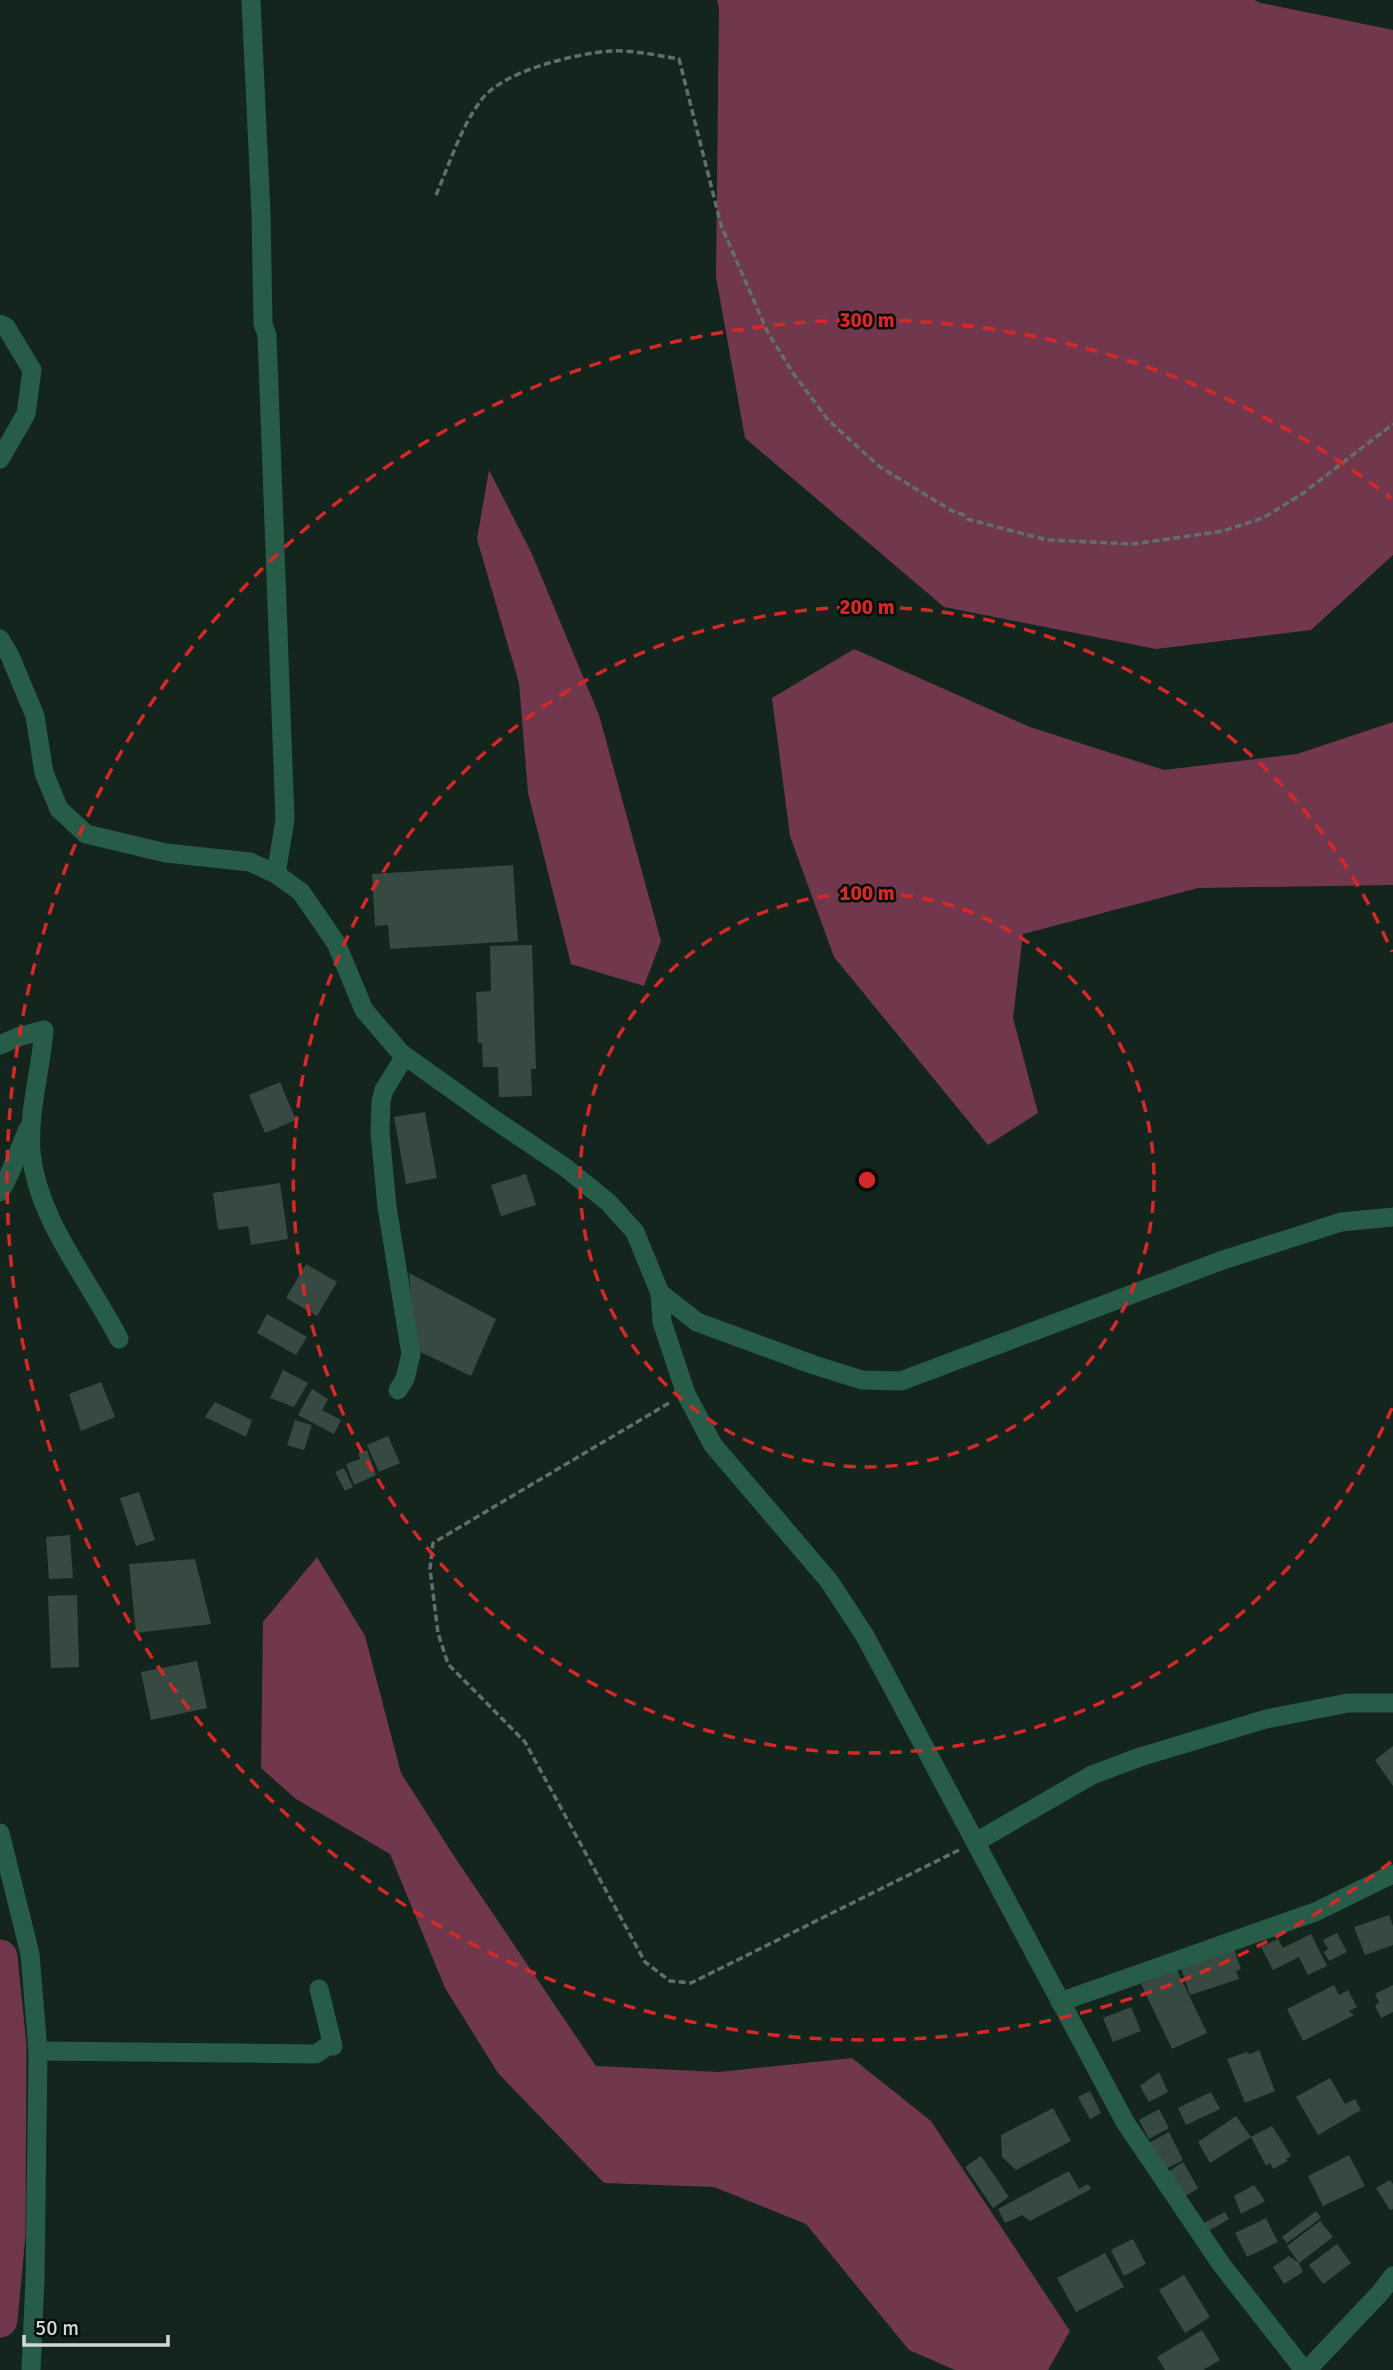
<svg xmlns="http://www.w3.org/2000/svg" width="1393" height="2370" viewBox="0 0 1393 2370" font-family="Signika,sans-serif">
<rect width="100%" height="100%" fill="#13251d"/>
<g fill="#71374c">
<polygon points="717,0 1254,0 1261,3 1393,30 1393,555 1311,630 1156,649 944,607 745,438 716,277 719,8"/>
<polygon points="489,470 532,554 599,715 661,941 644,986 571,964 528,793 519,683 477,539"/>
<polygon points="854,649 1030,727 1164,770 1297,754 1393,722 1393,885 1198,888 1023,934 1013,1018 1038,1113 988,1145 834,957 790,836 772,698"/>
<polygon points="317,1557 365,1636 401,1773 456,1859 596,2066 719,2072 852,2058 931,2121 1070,2331 1048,2370 955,2370 909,2350 806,2224 714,2187 604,2183 498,2073 445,1988 390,1854 296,1799 261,1768 263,1622"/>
</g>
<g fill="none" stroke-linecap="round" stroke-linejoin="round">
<polyline stroke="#70364b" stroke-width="35" points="0,1957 9,2045 8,2235 0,2320"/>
</g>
<g fill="#374a42">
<polygon points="513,865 518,941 390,949 388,925 375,926 372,874"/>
<polygon points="532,945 536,1069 531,1069 532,1096 499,1097 498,1067 483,1067 482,1043 478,1043 476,992 491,991 490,946"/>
<polygon points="280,1082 296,1120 265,1133 249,1095"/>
<polygon points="425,1112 437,1178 406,1184 394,1117"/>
<polygon points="526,1174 536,1205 501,1216 491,1185"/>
<polygon points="280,1183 288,1239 251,1245 248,1226 218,1230 213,1193"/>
<polygon points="306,1264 337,1282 317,1316 286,1298"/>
<polygon points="409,1273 496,1319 471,1376 416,1350"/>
<polygon points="267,1314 307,1337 296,1355 257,1333"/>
<polygon points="283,1370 308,1383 294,1407 270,1398"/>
<polygon points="101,1382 115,1417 81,1431 69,1394"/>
<polygon points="312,1389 328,1399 322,1410 341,1420 334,1434 298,1415"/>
<polygon points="215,1402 252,1420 246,1437 205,1417"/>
<polygon points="295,1420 312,1425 304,1450 287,1445"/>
<polygon points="388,1436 400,1463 379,1472 367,1445"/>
<polygon points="367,1450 376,1475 354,1485 346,1464 360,1459 358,1453"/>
<polygon points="344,1468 353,1487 345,1491 335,1472"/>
<polygon points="139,1492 155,1540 136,1546 120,1498"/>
<polygon points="70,1535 73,1578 49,1579 46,1537"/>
<polygon points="195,1559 211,1624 136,1633 129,1564"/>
<polygon points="77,1595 79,1667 51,1668 48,1596"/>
<polygon points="197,1661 207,1708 151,1720 141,1672"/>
<polygon points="1393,1746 1393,1786 1375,1760"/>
<polygon points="1389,1915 1393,1926 1393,1945 1365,1955 1354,1927"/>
<polygon points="1337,1933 1347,1952 1329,1961 1324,1952 1328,1949 1323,1940"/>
<polygon points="1311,1934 1327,1966 1308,1975 1299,1957 1273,1970 1261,1947 1278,1939 1283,1948"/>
<polygon points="1233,1946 1241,1969 1236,1971 1239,1979 1190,1995 1180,1965"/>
<polygon points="1177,1970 1207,2033 1172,2049 1141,1984"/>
<polygon points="1334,1985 1339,1995 1348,1990 1357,2007 1349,2011 1354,2015 1303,2041 1287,2009"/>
<polygon points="1393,1985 1393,2012 1381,2018 1375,2006 1379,2002 1375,1994"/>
<polygon points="1131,2007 1141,2031 1113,2042 1103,2018"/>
<polygon points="1259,2050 1275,2091 1245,2103 1227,2059 1247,2052 1250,2054"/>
<polygon points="1159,2072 1168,2092 1149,2102 1140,2086"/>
<polygon points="1330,2078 1345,2104 1355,2099 1361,2110 1318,2135 1296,2097"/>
<polygon points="1090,2091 1101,2113 1090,2119 1078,2097"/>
<polygon points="1211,2092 1220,2109 1186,2125 1178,2108"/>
<polygon points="1053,2108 1071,2141 1016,2170 1002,2157 1001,2135"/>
<polygon points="1159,2109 1169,2128 1149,2139 1139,2120"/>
<polygon points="1236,2116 1251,2137 1210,2163 1198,2142"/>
<polygon points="1272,2126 1291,2156 1286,2159 1288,2161 1273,2169 1270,2163 1266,2166 1251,2137"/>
<polygon points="1169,2132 1183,2160 1162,2171 1147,2144"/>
<polygon points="1349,2155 1365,2186 1323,2206 1308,2176"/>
<polygon points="981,2156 1009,2197 993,2208 965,2167"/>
<polygon points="1183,2162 1198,2188 1180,2200 1165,2174"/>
<polygon points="1069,2171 1079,2189 1088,2184 1091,2189 1030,2221 1022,2215 1005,2223 998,2209"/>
<polygon points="1390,2180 1393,2184 1393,2209 1390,2210 1376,2188"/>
<polygon points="1254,2185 1265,2201 1241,2214 1234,2196"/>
<polygon points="1316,2211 1321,2218 1287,2243 1282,2237"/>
<polygon points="1225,2212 1229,2219 1205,2233 1200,2225"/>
<polygon points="1266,2218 1278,2242 1247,2257 1235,2233"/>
<polygon points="1320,2221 1333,2237 1299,2263 1287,2246"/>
<polygon points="1133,2239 1146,2264 1124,2276 1111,2250"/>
<polygon points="1337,2244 1351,2263 1323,2284 1309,2265"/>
<polygon points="1105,2253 1124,2287 1076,2312 1057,2278"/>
<polygon points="1289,2256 1299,2263 1303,2272 1284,2284 1273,2267"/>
<polygon points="1184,2275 1210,2317 1185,2333 1159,2290"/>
<polygon points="1202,2330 1220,2360 1203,2370 1165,2370 1157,2357"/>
</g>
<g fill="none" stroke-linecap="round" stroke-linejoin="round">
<g stroke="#606f68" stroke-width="3.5" stroke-dasharray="7 3.5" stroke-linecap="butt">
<path d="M436,195c14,-32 25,-69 46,-96 23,-29 93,-45 128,-48 23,-1 46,4 69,8l42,166 46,106 26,42 35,47 52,47 72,44 12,4 3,4 80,21 86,4 90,-13 40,-13 39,-24 91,-70"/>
<polyline points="669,1403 433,1543 430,1569 438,1633 448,1664 525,1742 645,1962 670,1981 691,1983 959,1850"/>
</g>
<g stroke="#275c48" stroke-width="19">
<polyline points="251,0 261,213 263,324 267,335 285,820 276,874"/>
<polyline points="0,324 6,327 32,370 26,414 0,459"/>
<polyline points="0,639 10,656 35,716 44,773 59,809 86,834 166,853 250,862 276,874 301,892 336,943 364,1010 401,1053 492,1118 566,1168 609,1203 635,1232 660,1293 662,1322 686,1394 713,1445 829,1581 865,1636 1125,2122 1221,2264 1304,2370"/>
<path d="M0,1045l18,-8 26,-7c-3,40 -16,81 -13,122 7,70 58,127 88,187"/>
<polyline points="0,1192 9,1175 28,1129"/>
<polyline points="660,1293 697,1322 814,1365 862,1380 901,1381 1223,1260 1341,1222 1393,1217"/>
<polyline points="398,1390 405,1379 411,1354 387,1207 380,1132 381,1101 384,1090 405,1056"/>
<polyline points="0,1833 30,1954 38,2051 35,2279 31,2370"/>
<polyline points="976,1842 1092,1775 1140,1757 1266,1719 1348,1703 1393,1703"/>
<polyline points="1060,2002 1315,1912 1393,1874"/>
<polyline points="38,2051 316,2054 329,2045 333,2046 319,1989"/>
</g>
<polyline stroke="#275c48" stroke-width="19" points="1307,2370 1380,2293 1393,2276"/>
</g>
<g fill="none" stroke="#d62828" stroke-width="3.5" stroke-dasharray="12 9">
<circle cx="867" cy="1180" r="287"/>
<path d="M1392 1408A573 573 0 1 1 1392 952"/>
<path d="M1391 1862A860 860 0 1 1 1391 498"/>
</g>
<circle cx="867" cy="1180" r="10" fill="#d62828" stroke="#050c09" stroke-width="3.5"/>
<g font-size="21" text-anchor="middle" font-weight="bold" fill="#d62828" stroke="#050c09" stroke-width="5" stroke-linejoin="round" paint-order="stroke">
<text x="867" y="327">300 m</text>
<text x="867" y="614">200 m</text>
<text x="867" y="900">100 m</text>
</g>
<path d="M24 2335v10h144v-10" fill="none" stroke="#ced9d4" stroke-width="3.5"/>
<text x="35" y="2335" font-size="21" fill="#ced9d4" stroke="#050c09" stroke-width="5" paint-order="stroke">50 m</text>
</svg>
